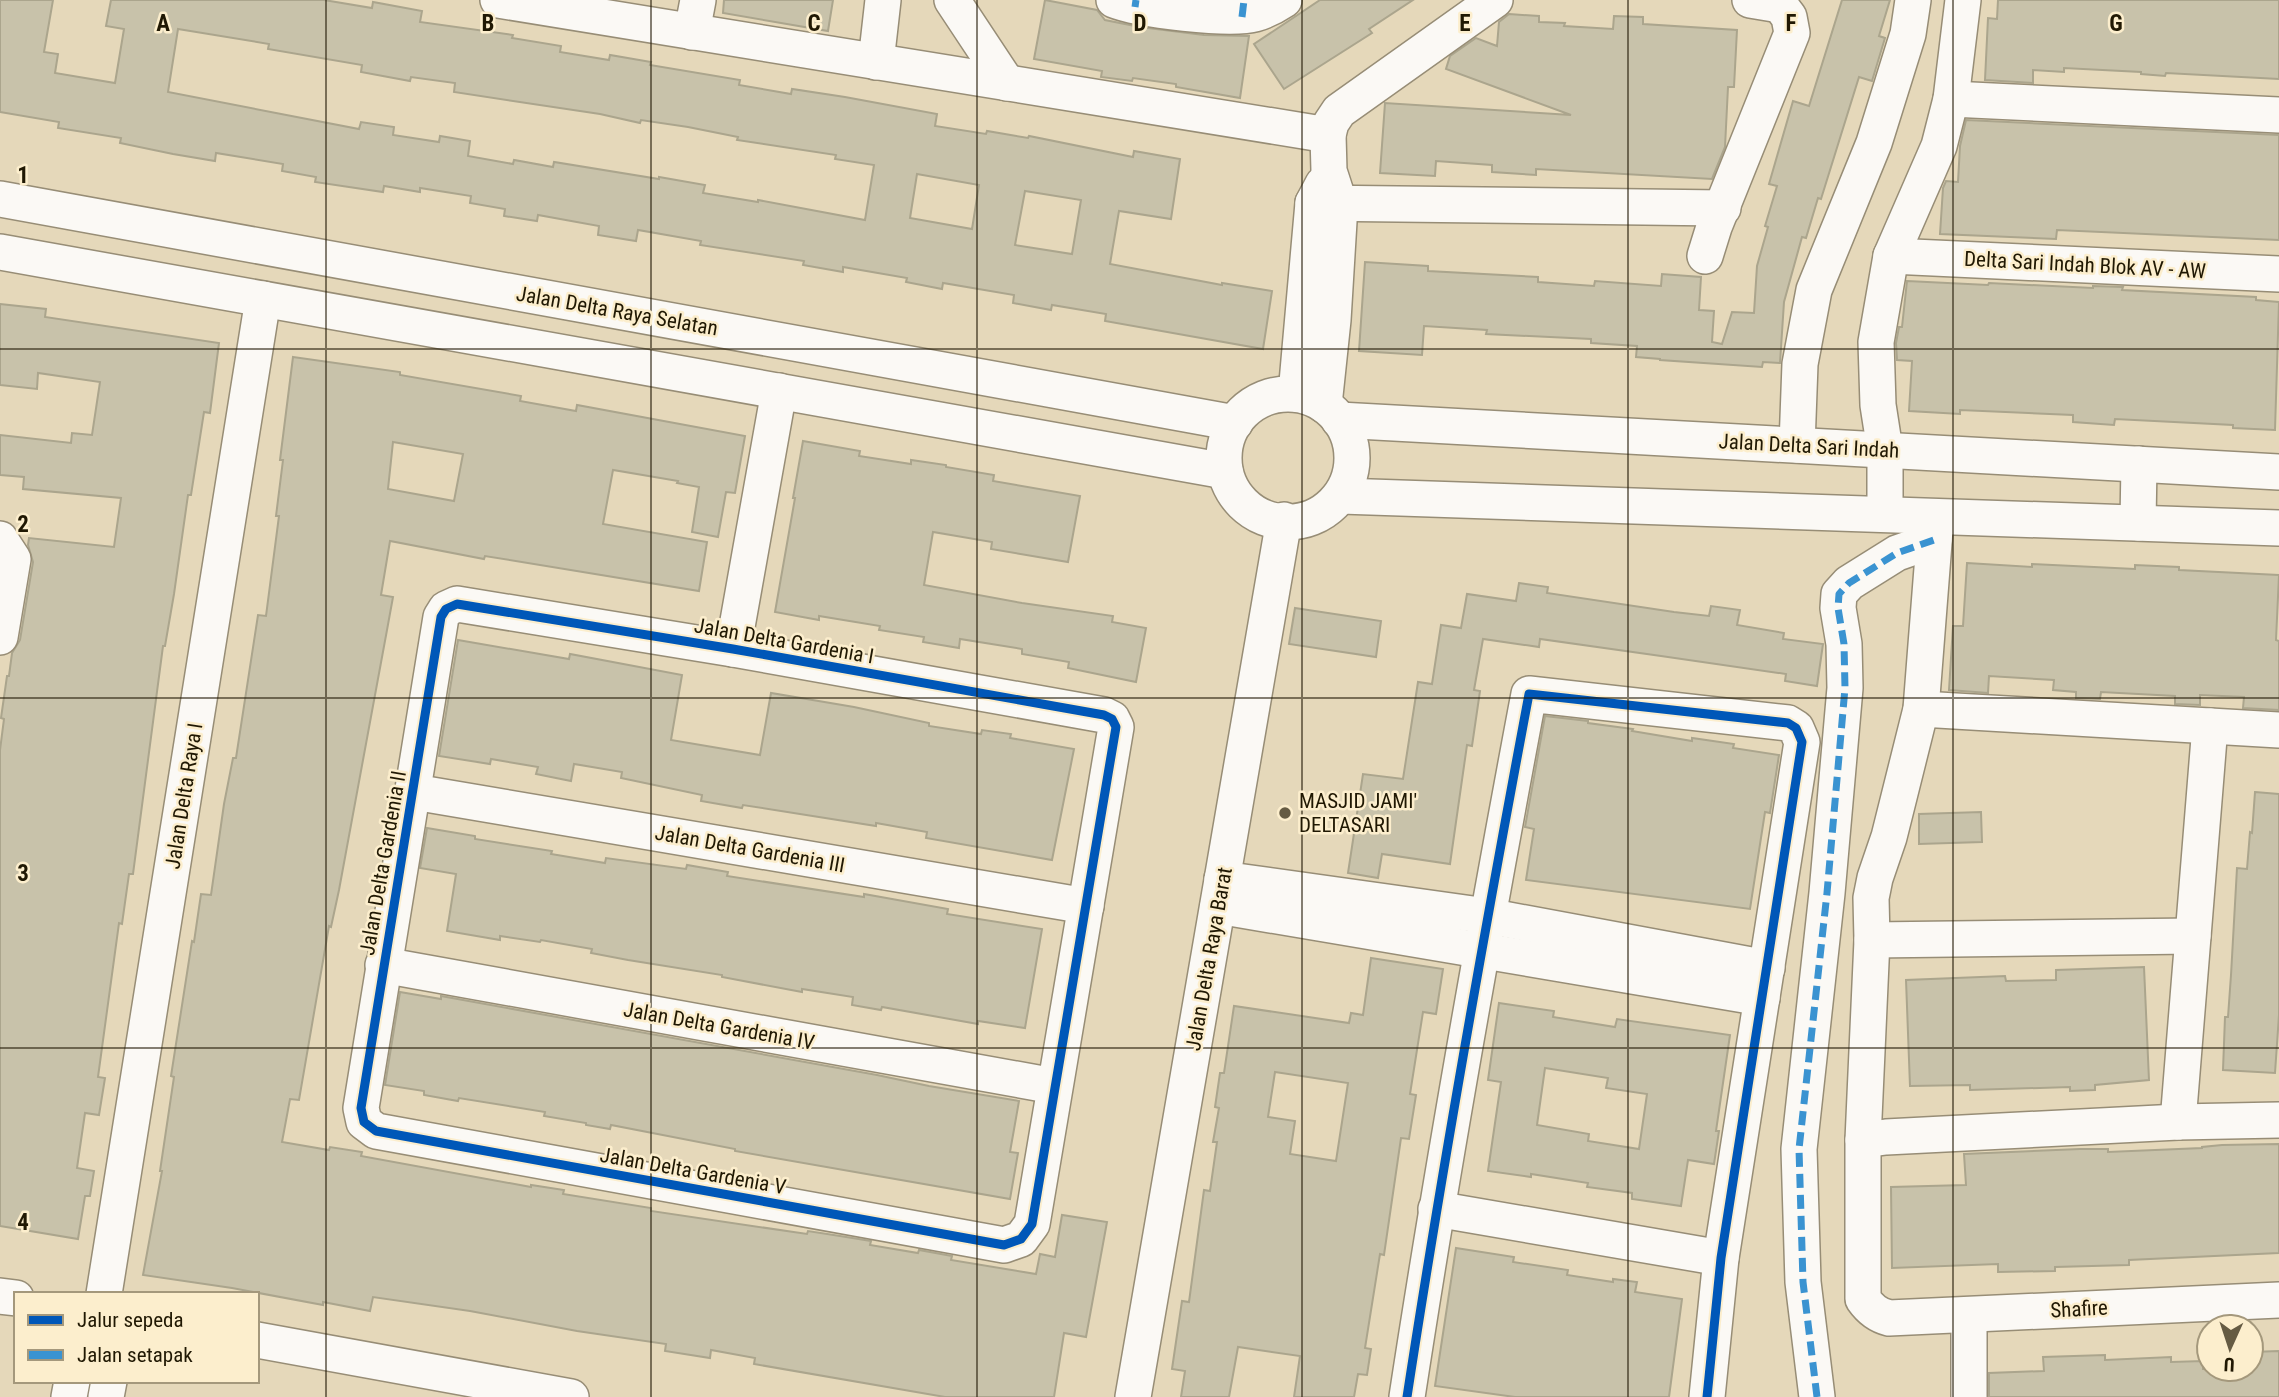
<svg xmlns="http://www.w3.org/2000/svg" width="2279" height="1397" viewBox="0 0 2279 1397" font-family="'Roboto Condensed',sans-serif">
<rect width="100%" height="100%" fill="#e5d8ba"/>
<g fill="#c8c2aa" stroke="#aba58d" stroke-width="2" fill-rule="evenodd">
<path d="M0,0h53l-9,52 14,2 -3,19 60,10 9,-54 -18,-3 5,-26h213l48,8 1,-6 49,9 -2,11 93,13 -1,3 49,8 -1,6 49,8 1,-5 41,7 -1,3 90,15 -1,5 52,9 1,-5 53,8 92,17 -2,12 51,8 1,-3 41,7 1,-2 104,21 1,-6 46,8 -9,60 -52,-8 -9,53 112,21v-2l50,8 -9,58 -158,-28 1,-7 -54,-9 -1,5 -38,-7 1,-8 -71,-12 -1,6 -36,-7 1,-4 -64,-11v5l-40,-7 1,-4 -104,-16 1,-4 -63,-11 -2,11 -38,-6 1,-9 -61,-11 -1,6 -33,-5 1,-7 -35,-6 1,-7 -51,-8v4l-36,-6 -1,6 -68,-10 1,-5 -34,-6 1,-7 -67,-11 -1,8 -42,-7 -53,-11 1,-5 -63,-10 1,-6 -59,-10zM178,29l91,15 -1,5 94,16 -1,7 49,9 1,-4 44,6 -1,9 146,22 40,9 1,-3 47,7 50,10 -1,3 99,15 -1,4 39,6 -9,55 -107,-20v2l-55,-9 2,-8 -46,-8v2l-105,-17 -1,5 -39,-7 -1,4 -45,-8 2,-15 -30,-5 -1,6 -46,-7 1,-8 -33,-5 -2,7 -191,-37zM917,174l62,11 -7,44 -62,-11zM1025,191l56,9 -9,54 -57,-9z"/>
<polygon points="724,0 833,0 828,31 723,13"/>
<polygon points="1045,0 1097,10 1105,20 1140,27 1204,35 1249,36 1240,98 1176,87 1176,84 1133,78 1132,81 1101,77 1102,71 1034,59"/>
<polygon points="1320,0 1413,0 1369,29 1372,33 1284,89 1254,44"/>
<polygon points="1842,0 1890,0 1879,36 1885,38 1872,81 1859,77 1821,199 1818,198 1806,238 1802,237 1784,302 1780,363 1763,362 1762,367 1660,360 1660,359 1636,357 1637,346 1591,343 1591,339 1486,334 1487,330 1424,326 1422,355 1359,351 1365,262 1428,266 1428,271 1538,277 1538,282 1594,286 1595,281 1661,286 1662,274 1701,277 1699,310 1714,311 1712,342 1722,344 1732,312 1754,313 1757,266 1768,227 1765,226 1777,186 1769,184 1793,101 1809,106"/>
<polygon points="1998,0 2279,0 2279,79 2166,73 2165,76 2141,74 2141,72 2064,68 2064,72 2033,70 2033,83 1985,80 1988,18 1997,19"/>
<polygon points="1509,14 1539,16 1539,22 1565,23 1564,26 1613,29 1614,16 1643,17 1643,24 1737,30 1734,87 1728,87 1725,147 1712,179 1536,169 1536,175 1492,172 1492,165 1436,161 1435,176 1380,173 1385,103 1571,115 1446,69 1450,56 1476,38 1497,46 1499,22"/>
<polygon points="1966,120 2279,135 2279,240 2057,230 2056,239 1940,234 1943,188 1946,181 1958,182 1960,146"/>
<polygon points="1907,281 1988,285 1989,283 2093,288 2093,286 2123,287 2122,290 2256,297 2256,300 2279,302 2275,430 2233,428 2233,425 2115,419 2114,425 2073,422 2073,415 1960,410 1960,414 1909,411 1912,361 1897,360 1896,343 1899,327 1902,327"/>
<polygon points="0,304 46,309 45,317 219,343 210,413 204,412 191,495 188,495 174,594 165,646 163,646 133,874 129,874 122,924 119,923 98,1077 105,1078 99,1115 85,1113 77,1168 94,1171 90,1196 85,1196 78,1239 0,1226 0,750 4,719 1,718 7,676 9,676 12,653 20,640 33,562 28,545 29,538 114,547 121,498 23,489 24,477 0,475 0,435 71,443 72,433 92,435 100,382 38,373 37,389 0,385"/>
<path d="M293,357l107,15v3l121,21 -1,5 56,10 1,-6 168,31 -10,57 -9,-1 -8,45 -26,-5 7,-45 -22,-4 1,-2 -65,-11 -10,54 104,18 -8,49 -214,-35 -1,3 -94,-18 -9,54 12,2 -6,33 -48,260 -8,37 -2,-1 -30,174 -9,-1 -8,43 47,8 1,-3 32,5 -1,4 170,31v-2l33,5 -1,4 88,14v3l156,23 1,-3 32,5 31,5 -1,4 48,8 1,-3 33,6 -1,4 85,14 4,-20 15,3 7,-42 45,7 -21,115 -22,-4 -10,64h-109l-191,-33 1,-6 -44,-8 -1,8 -45,-7 1,-7 -89,-13 -107,-20 -97,-14 -3,14 -47,-9v3l-91,-17 -89,-13 19,-104h-2l14,-94 -3,-1 21,-135 2,1 7,-48 10,1 13,-91 9,-46h3l22,-143 8,1 13,-100h-3l7,-56h-3zM393,442l70,12 -9,47 -66,-12z"/>
<polygon points="803,441 860,451 859,456 911,464 911,460 946,465 946,467 994,475 993,481 1080,496 1068,562 991,549 992,542 933,532 924,585 1022,603 1113,616 1112,622 1146,628 1136,682 1068,668 1069,662 1022,654 1022,649 960,639 959,648 923,642 924,637 879,630 880,626 819,616 819,620 775,612 795,498 793,498"/>
<polygon points="1967,563 2032,567 2032,564 2135,569 2135,565 2179,567 2179,570 2279,575 2276,640 2279,641 2279,710 2243,708 2244,697 2200,695 2200,705 2175,704 2175,696 2101,692 2100,699 2076,698 2076,692 2053,690 2054,680 1989,676 1988,693 1949,690 1953,626 1963,626"/>
<polygon points="1519,583 1548,587 1547,593 1674,612 1709,616 1711,606 1740,610 1737,625 1784,633 1783,639 1823,644 1817,686 1785,681 1786,674 1661,656 1540,639 1539,647 1483,639 1474,690 1480,691 1472,746 1467,745 1450,864 1382,854 1378,878 1348,873 1363,774 1403,779 1418,682 1432,684 1441,625 1461,628 1467,594 1516,601"/>
<polygon points="1295,608 1381,621 1376,657 1289,644"/>
<polygon points="458,640 569,659 570,654 682,675 671,740 760,755 771,693 854,707 929,723 929,726 981,734 982,730 1011,734 1010,738 1074,749 1052,860 926,838 927,832 876,823 876,826 743,805 742,808 701,801 702,795 621,778 622,772 574,764 571,781 536,774 538,767 491,759 490,764 439,756"/>
<polygon points="1545,716 1588,721 1588,723 1633,729 1632,731 1692,741 1692,738 1734,744 1733,748 1779,755 1770,813 1765,812 1750,909 1526,880 1534,829 1525,827"/>
<polygon points="2255,792 2279,794 2279,1015 2275,1073 2223,1070 2225,1017 2228,1017 2231,975 2237,868 2247,869 2250,832 2252,833"/>
<polygon points="1981,812 1982,842 1919,844 1919,814"/>
<polygon points="427,828 475,836 475,839 552,851 551,854 605,863 606,858 686,869 687,865 728,872 727,876 864,897 864,894 948,909 947,914 1042,929 1025,1028 978,1021 978,1024 882,1007 881,1010 852,1005 853,997 802,989 802,992 722,977 722,975 628,960 591,953 592,949 541,940 540,942 500,936 500,940 447,931 456,874 420,868"/>
<path d="M1371,958l72,11 -7,45 -13,-2 -13,82 6,1 -7,44 -8,-1 -17,117 -4,-1 -15,94 6,1 -4,26 -9,-1 -4,23h-60l6,-41 -62,-9 -9,50h-48l4,-26 -13,-2 10,-68 7,1 15,-112 6,1 7,-49h-4l6,-34 -4,-1 5,-34h4l10,-67 115,17 2,-10 12,2zM1275,1072l73,11 -12,78 -46,-7 5,-33 -27,-4z"/>
<polygon points="2144,967 2149,1080 2095,1085 2095,1090 2070,1091 2070,1087 1970,1090 1970,1085 1910,1086 1906,980 2005,976 2006,981 2056,980 2056,970"/>
<polygon points="400,992 441,999 441,996 877,1075 929,1086 1019,1101 1010,1152 1018,1153 1010,1199 735,1151 735,1149 611,1125 610,1129 586,1125 586,1123 544,1116 545,1112 459,1098 458,1101 424,1095 424,1091 385,1085"/>
<path d="M1499,1003l55,8 -1,6 62,10 2,-8 113,16 -14,96h3l-5,33 -26,-4 -7,46 -49,-7v-6l-45,-6 1,-4 -57,-9v3l-43,-6 13,-89 -13,-2zM1545,1068l63,10 -2,10 41,6 -8,55 -51,-8 1,-7 -52,-9z"/>
<polygon points="2279,1144 2279,1253 2129,1260 2129,1265 2055,1267 2055,1271 1998,1272 1998,1264 1892,1268 1891,1187 1966,1185 1964,1154 2080,1149 2108,1149 2108,1152 2202,1148 2202,1147 2222,1145"/>
<polygon points="1456,1248 1514,1257 1513,1262 1568,1270 1567,1275 1613,1282 1613,1279 1637,1282 1635,1292 1682,1299 1669,1397 1515,1397 1435,1386"/>
<polygon points="2279,1351 2279,1397 1989,1397 1989,1373 2044,1371 2043,1357 2105,1355 2105,1360 2171,1357 2171,1362 2203,1361 2203,1369 2251,1369 2251,1352"/>
</g>
<g fill="none" stroke-linecap="round" stroke-linejoin="round">
<defs>
<g id="minor">
<polyline points="498,0 1328,135"/>
<polyline points="952,0 1007,83"/>
<path d="M1114,0c25,10 116,21 141,14 10,-3 20,-8 29,-14"/>
<polyline points="692,32 698,0"/>
<polyline points="876,62 883,0"/>
<polyline points="1951,99 2279,115"/>
<polyline points="0,199 1235,423"/>
<polyline points="1313,203 1723,208"/>
<polyline points="0,252 1225,471"/>
<polyline points="1705,256 1714,227 1792,33 1789,17 1780,5 1750,0"/>
<polyline points="1891,256 2279,274"/>
<polyline points="1296,394 1313,203 1323,184"/>
<circle cx="1288" cy="458" r="64"/>
<polyline points="1324,405 1333,320 1340,205 1329,171 1328,135 1331,123 1339,111 1495,0"/>
<polyline points="1339,420 2279,472"/>
<polyline points="1797,445 1800,364 1814,290 1874,143 1908,34 1913,0"/>
<polyline points="1341,496 2279,528"/>
<polyline points="1885,514 1885,450 1878,405 1876,342 1891,256 1939,146 1951,99 1963,0"/>
<path d="M1936,517l-15,192 -32,128 -14,41 -4,20 1,42 -9,200v159c7,10 14,16 26,19l390,-18"/>
<polyline points="2138,523 2139,464"/>
<polyline points="0,539 13,559 0,637"/>
<polygon points="457,604 733,649 1104,715 1112,719 1116,727 1032,1224 1021,1239 1004,1245 376,1131 364,1122 361,1108 441,617 446,609"/>
<polyline points="733,649 779,391"/>
<polyline points="1921,709 2279,730"/>
<polyline points="414,792 1086,906"/>
<polyline points="1222,879 1487,916 1767,968"/>
<polyline points="1218,906 1762,998"/>
<polyline points="1872,940 2193,936"/>
<polyline points="383,965 1054,1086"/>
<polyline points="2178,1122 2210,726"/>
<polyline points="1863,1140 1886,1137 2178,1122 2279,1120"/>
<polyline points="1436,1209 1721,1258"/>
<polyline points="104,1294 263,299"/>
<polyline points="0,1296 16,1298"/>
<polyline points="1969,1315 1969,1397"/>
<polyline points="257,1340 571,1397"/>
<polyline points="69,1397 72,1381"/>
<polyline points="106,1397 109,1381"/>
<polyline points="1133,1397 1284,520"/>
<path d="M1407,1397c36,-235 78,-469 122,-703l259,29 8,5 6,14 -81,516 -14,139"/>
<polyline points="1817,1397 1803,1282 1799,1149 1827,893 1845,688 1844,644 1838,608 1839,594 1849,583 1897,553 1934,540"/>
</g>
</defs>
<use href="#minor" stroke="#978d76" stroke-width="38"/>
<use href="#minor" stroke="#fbf9f5" stroke-width="35"/>
<g stroke="#3a93d1" stroke-width="7" stroke-dasharray="14 7" stroke-linecap="butt">
<polyline points="1135,7 1136,0"/>
<polyline points="1242,17 1244,0"/>
<polyline points="1817,1397 1803,1282 1799,1149 1827,893 1845,688 1844,644 1838,608 1839,594 1849,583 1897,553 1934,540"/>
</g>
<defs>
<g id="cycleway">
<polygon points="457,604 733,649 1104,715 1112,719 1116,727 1032,1224 1021,1239 1004,1245 376,1131 364,1122 361,1108 441,617 446,609"/>
<path d="M1407,1397c36,-235 78,-469 122,-703l259,29 8,5 6,14 -81,516 -14,139"/>
</g>
</defs>
<use href="#cycleway" stroke="#fceecd" stroke-width="13"/>
<use href="#cycleway" stroke="#0057b8" stroke-width="9"/>
</g>
<path fill="none" stroke="#201803" stroke-width="2" stroke-opacity="0.55" d="M326,0v1397M651,0v1397M977,0v1397M1302,0v1397M1628,0v1397M1953,0v1397M0,349h2279M0,698h2279M0,1048h2279"/>
<circle fill="#655b43" stroke="#fceecd" stroke-width="2.5" cx="1285" cy="813" r="7"/>
<g text-anchor="middle" dominant-baseline="central" stroke-width="5" stroke-linejoin="round" paint-order="stroke">
<g font-size="21" fill="#201803" stroke="#fceecd">
<text transform="translate(2085 265) rotate(3)">Delta Sari Indah Blok AV - AW</text>
<text transform="translate(617 311) rotate(10)">Jalan Delta Raya Selatan</text>
<text transform="translate(1809 446) rotate(3)">Jalan Delta Sari Indah</text>
<text transform="translate(784 641) rotate(10)">Jalan Delta Gardenia I</text>
<text transform="translate(184 796) rotate(-81)">Jalan Delta Raya I</text>
<text transform="translate(750 849) rotate(10)">Jalan Delta Gardenia III</text>
<text transform="translate(383 863) rotate(-80)">Jalan Delta Gardenia II</text>
<text transform="translate(1209 959) rotate(-80)">Jalan Delta Raya Barat</text>
<text transform="translate(719 1026) rotate(10)">Jalan Delta Gardenia IV</text>
<text transform="translate(693 1171) rotate(10)">Jalan Delta Gardenia V</text>
<text transform="translate(2079 1309) rotate(-3)">Shafire</text>
</g>
<g font-size="21" fill="#201803" stroke="#fceecd" text-anchor="start">
<text x="1299" y="801">MASJID JAMI'<tspan x="1299" dy="24">DELTASARI</tspan></text>
</g>
</g>
<g font-size="23" text-anchor="middle" font-weight="bold" fill="#201803" stroke="#fceecd" stroke-width="5" stroke-linejoin="round" paint-order="stroke">
<text x="163" y="31">A</text>
<text x="488" y="31">B</text>
<text x="814" y="31">C</text>
<text x="1140" y="31">D</text>
<text x="1465" y="31">E</text>
<text x="1791" y="31">F</text>
<text x="2116" y="31">G</text>
<text x="23" y="183">1</text>
<text x="23" y="532">2</text>
<text x="23" y="881">3</text>
<text x="23" y="1230">4</text>
</g>
<rect x="14" y="1292" width="245" height="91" fill="#fceecd" stroke="#a4987c" stroke-width="2"/>
<rect x="28" y="1315" width="35" height="10" fill="#0057b8" stroke="#a4987c" stroke-width="2"/>
<text x="77" y="1327" font-size="21" fill="#201803">Jalur sepeda</text>
<rect x="28" y="1350" width="35" height="10" fill="#3a93d1" stroke="#a4987c" stroke-width="2"/>
<text x="77" y="1362" font-size="21" fill="#201803">Jalan setapak</text>
<g transform="translate(2230 1348) rotate(183)"><circle r="33" fill="#fceecd" stroke="#a4987c" stroke-width="2"/>
<path d="M0-5L12 26L0 18L-12 26Z" fill="#655b43"/>
<text y="-10" font-size="19" font-weight="bold" text-anchor="middle" fill="#201803">U</text>
</g>
</svg>
